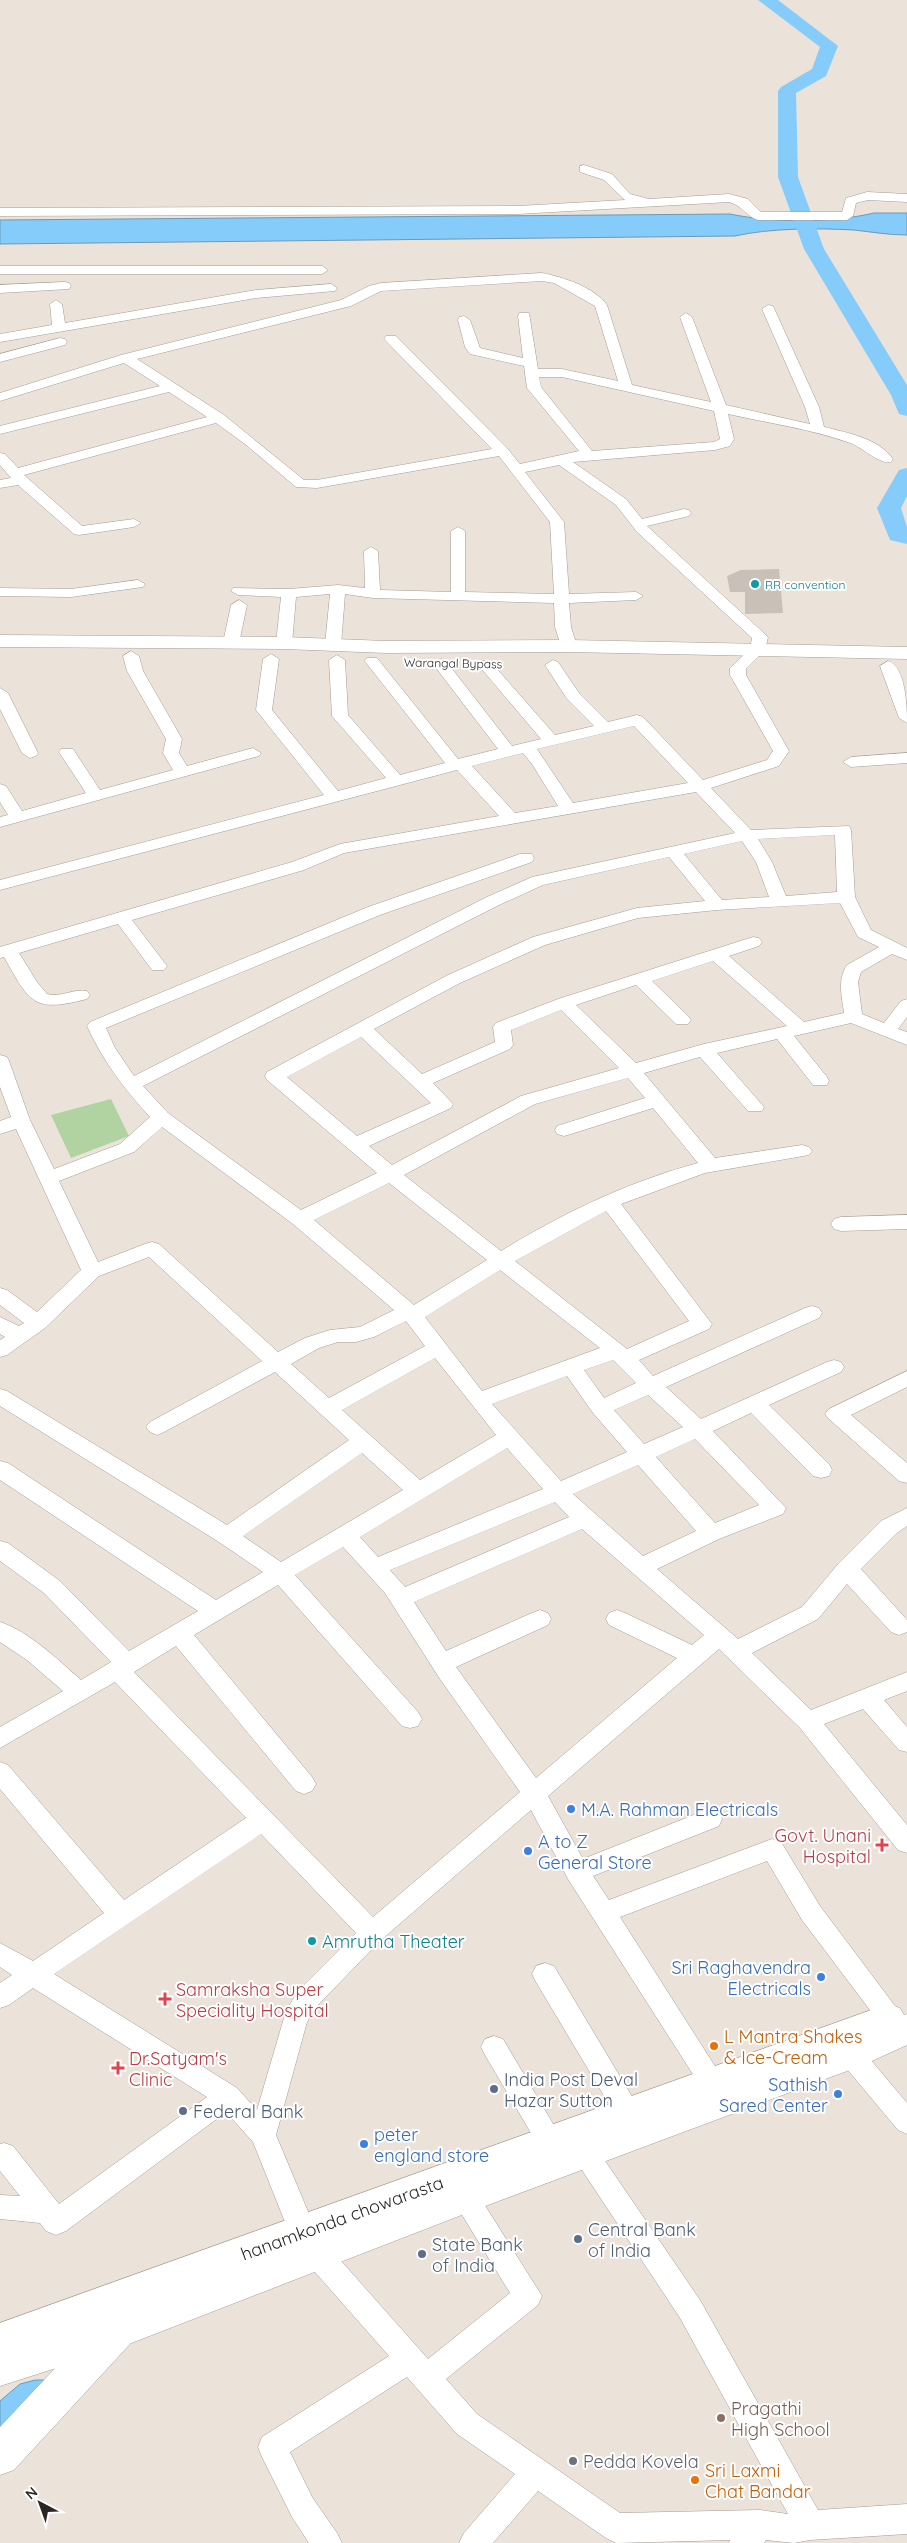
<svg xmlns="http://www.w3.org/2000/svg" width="907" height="2543" viewBox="0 0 907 2543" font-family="Quicksand,sans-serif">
<rect width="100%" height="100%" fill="#ebe3da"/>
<polygon fill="#b0d3a1" points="111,1099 129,1136 71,1158 51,1115"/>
<g fill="#85ccfb" stroke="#6a9aba">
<path d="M874,213h33v22c-18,0 -35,-3 -53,-5 -37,-2 -83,-2 -119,6l-735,8v-24l730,-6c43,9 101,9 144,-1z"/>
<polygon points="35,2380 48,2380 0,2434 0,2401 20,2384"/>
</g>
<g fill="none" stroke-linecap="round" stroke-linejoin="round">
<g fill="#85ccfb" fill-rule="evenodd">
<polygon points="758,0 778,0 838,46 826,76 796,93 798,177 824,249 907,385 907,416 899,414 891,395 804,249 778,177 778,91 781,87 812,69 820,47"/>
<polygon points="907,468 907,496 901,508 907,527 907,544 890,540 877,508 899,470"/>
</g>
</g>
<polygon fill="#c9c1b8" points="779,569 783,613 745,614 745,592 730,592 727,576 741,570"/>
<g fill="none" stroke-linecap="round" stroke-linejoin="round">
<defs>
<g id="street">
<path d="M584,165l28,9 18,20 19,5 80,-5 19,5 13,13h81l4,-14 21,-6 40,2v8l-39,-2 -12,3 -3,13 -6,4h-89c-11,-3 -15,-14 -29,-18l-211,12 -518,2v-8l518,-2 107,-6 -21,-20 -24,-8v-6z"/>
<polygon points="0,266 322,266 328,270 322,274 0,274"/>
<path d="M542,273c21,4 52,14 65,32l25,80 79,17 -31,-85 6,-4 6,4 34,88 84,19 -5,-17 -43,-98 6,-4 5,1 46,101 5,20c24,6 54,11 69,32l-2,3c-11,3 -29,-15 -41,-19 -39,-14 -82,-20 -122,-29l6,25 -4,7 -15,4 -142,12 53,37 16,20 42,-10 5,1 2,3 -2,3 -42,10 121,111 -3,13 -19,19v6l43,76 -10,15 -68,22 40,42 98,-4 2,4 4,67 16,33 36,18v12l-15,-6 -31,18 -3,10 4,32 22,9 17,-22 6,-2v18l-9,12 9,3v13l-56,-22 -57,13 33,41 2,4 -2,4h-14l-36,-46 -60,14 47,54 -2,4h-14l-48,-54 -56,16 71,85 87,-13 7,2 3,4 -3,4 -104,18 -84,31 91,120 -3,5 -70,31 14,16 152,-68 7,-2 7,2 3,5 -3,5 -153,69 35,32 126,-57 7,-2 7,2 3,5 -3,5 -72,33 60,59 3,6 -3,6 -8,2 -8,-2 -62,-63 -38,18 73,77 -3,6 -64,25 -62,30 81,70 64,-32 37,-44 42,-42 26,-13v18l-10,7 -36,36 46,51v12l-8,3 -8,-3 -44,-48 -29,35 -66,34 59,57 96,-38v19l-23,9 23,27v25l-8,-2 -36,-41 -39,15 83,101v28l-9,-3 -98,-122 -81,-79 -171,147 35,63 118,-47 9,-3 9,3 3,7 -3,7 -126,50 16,24 163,-61 9,3 39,64 84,112 -4,8 -9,3 -9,-3 -80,-106 -35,-59 -147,56 105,165 -4,8 -9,4 -9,-4 -135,-211 -37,-69 -150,130 -65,67 -9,15 -31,113 41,98 -4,9 -10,4 -10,-4 -40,-100 -27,-30 -160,119 -10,4 -10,-4 -6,-8 -40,-4v-24l20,1 -20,-25v-27l4,-1 9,3 46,58 148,-107 -174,-109 -24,17 -9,3v-25l12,-8 -12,-8v-24l33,18 71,-48 -104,-124v-27l8,3 116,135 122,-82 -131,-136 -115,66v-21l63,-36 -36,-31 -27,-18v-20c30,10 57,37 81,58l30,-18 -67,-69 -44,-32v-20l8,2 52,38 69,70 69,-40 -198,-131v-19l8,2 208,137 47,-28 -44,-30 -219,-136v-17l7,2 220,134 122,-85 -74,-68 -111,60 -7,3 -7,-3 -4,-5 4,-5 112,-61 -113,-104 -50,19 -54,52 -38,27 -7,2v-17l5,-3 -5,-3v-17l19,9 5,-3 -24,-18v-17l7,2 30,22 44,-42 -65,-141 -16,5v-13l11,-4 -11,-30v-32l7,2 2,4 21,59 24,49 66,-25 30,-27c-26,-28 -47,-56 -63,-91l3,-4 278,-115 152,-53h12l2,4 -2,4 -152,53 -274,113 9,20 19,28 353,-179 45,-20 203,-44 -39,-41 -352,61 -40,17 -172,50 35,46 -3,4h-12l-34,-46 -99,29 18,29 10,12c14,4 27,-6 40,-3l3,4 -3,4c-54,14 -57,4 -83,-42l-4,1v-11l292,-85 48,-18 159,-28 -42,-46 -457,120v-10l324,-85 -68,-85 7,-51 8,-5 8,5 -7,51 66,81 48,-13 -54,-62 -3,-56 8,-5 8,5 3,55 52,60 45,-12 -78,-99 -3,-3 3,-3h10l81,101 40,-10 -65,-85 8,-5 5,2 66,85 29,-7 -61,-72 -3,-3 3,-3h10l65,74 39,-9 -27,-27 -22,-34 8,-5 5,2 21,31 29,29 29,-7 6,2 60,63 64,-20 6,-9 -43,-76v-7l20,-19 2,-11 -115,-106 -21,-27 -57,-40 -34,7 39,50 5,72 67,-2 7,4 -7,4 -67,3 2,24 6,19 -3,3 -5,2 -8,-5 -6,-19 -1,-24 -181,-5 -28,-4 -4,51 -8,5 -8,-5 5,-51 -34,3 -4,46 -8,5 -8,-5 5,-46 -43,-2 -7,-4 2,-3 56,1 49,-4 27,3 -1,-37 7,-4 7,4 2,39 71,2v-61l7,-4 7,4v61l89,2 -4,-72 -51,-66 -182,32 -21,-1 -51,-43 -29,-21 -192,52 58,51 52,-7 7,4 -7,4 -55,8 -5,-1 -56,-49 -18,3v-8l11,-2 -11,-13v-12l5,1 13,14 189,-51 -38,-25 -169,42v-8l160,-40 -36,-23 -124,38v-8l121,-38 220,-55 28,-14 12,-3zM542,281l12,2 41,23 23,75 -56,-12h-24l-9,-56h-10l-1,3 5,42 -43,-10 -10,-28 -6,-4 -5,1 -1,3 7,27 5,7 54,12 3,22 52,63 -59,13 -13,-16 -111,-112h-10l-2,3 108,110 -175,31h-13l-80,-65 -87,-56 214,-53 30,-15zM539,377h23l152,34 6,28 -6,3 -122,9 -51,-64zM634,726l54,57 -115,20 -36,-54zM523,753l9,11 26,42 -43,7 -43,-47zM835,835l2,57 -51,4 -14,-34 -14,-23zM742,841l14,21 13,35 -47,3 -38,-46zM669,857l36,44 -68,7 -104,29 -85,38 -181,97 -2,4 2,4 110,93 -76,37 -133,-97 -25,-27 356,-181 44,-20zM840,903l18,34 21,10 -32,18c-10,15 -5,32 -3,48l-40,9 -75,-66 30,-10 3,-4 -3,-4 -6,-1 -195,62 -62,24 -3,4 2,15 -73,32 -48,-45 86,-46 85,-38 93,-27 79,-8zM713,961l74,65 -83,18 -68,19 -60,-58 60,-20 40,39h12l3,-4 -3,-4 -36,-35zM561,1010l58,58 -98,28 -129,69 -23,-19 82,-38 2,-4 -20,-21 77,-34 3,-4 -2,-15zM361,1037l70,66 -74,33 -70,-59zM628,1078l17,20 -88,28 -2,4 2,4 7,2 7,-2 82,-26 45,55c-70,19 -135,50 -197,88l-97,-76 131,-71zM162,1127l131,97 101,86 -34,17 -30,3 -25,8 -27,14 -119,-108 -7,-2 -7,2 -47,18 -39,-81 75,-29zM389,1183l98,77 -73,45 -100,-85zM606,1211l83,110 -62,28 -112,-88zM500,1270l100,78 -118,43 -57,-74zM406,1321l19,25 -96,52 -38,-34 28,-16 19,-6h18l18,-5zM435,1358l61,77 -76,45 -78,-70zM613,1360l23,23 -32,15 -20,-28zM567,1376l26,37 34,39 -66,29 -69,-77zM648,1395l35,32 -39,17 -30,-34zM695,1439l64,66 -44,18 -59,-66zM507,1448l36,41 -165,68 -18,-20zM362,1453l41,37 -122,72 -38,-26zM638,1465l58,66 -53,25 -70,-62zM555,1502l14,15 -164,70 -15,-17zM582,1529l122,106 -12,10 -67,-32 -8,-3 -8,3 -3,6 3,6 68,33 -141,120 -80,-111 92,-42 3,-6 -3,-6 -8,-3 -8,3 -86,38 -32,-49zM343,1547l42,46 55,86 80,113 -147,125 -239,-245 42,-26 120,145 8,3 8,-3 4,-7 -4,-7 -118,-142 84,-50 124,141 8,2 8,-2 4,-7 -4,-7 -123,-137zM261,1834l95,99 -58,58 -12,20 -29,99 -20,-22 -183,-114z"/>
<polygon points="65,282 69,283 71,286 69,289 0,293 0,285"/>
<polygon points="331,284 337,288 335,291 256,298 0,342 0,334 52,325 50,304 56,300 62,304 65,323 256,290"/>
<polygon points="60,338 65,339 67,342 65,345 0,362 0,354"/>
<polygon points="138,580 145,584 143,587 71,597 0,596 0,588 71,589"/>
<polygon points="239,600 247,605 239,643 231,648 223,643 231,605"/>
<polygon points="131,651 139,656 143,671 182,739 179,753 187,766 253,748 261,753 259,756 0,827 0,817 8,815 0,802 0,784 6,786 22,811 86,793 59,752 61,749 73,749 100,790 173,770 163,753 166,739 127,671 123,656"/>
<path d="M888,661c18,5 19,47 19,62l-8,-5 -19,-52z"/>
<polygon points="0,688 8,693 38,753 36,756 30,758 22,753 0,709"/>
<polygon points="907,753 907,763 851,767 843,762 851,757"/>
<polygon points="907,1215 907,1229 841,1231 834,1229 831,1224 834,1219 841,1217"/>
<polygon points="907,1371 907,1387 851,1415 907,1463 907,1483 899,1481 829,1419 825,1414 829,1409"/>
<polygon points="545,1963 554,1966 637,2105 641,2113 637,2121 628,2125 619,2121 536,1982 532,1974 536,1966"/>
<polygon points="494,2036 503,2039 559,2134 563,2142 559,2150 550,2154 541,2150 485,2055 481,2047 485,2039"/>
<polygon points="850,2043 859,2046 907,2103 907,2134 898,2130 841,2062 837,2054 841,2046"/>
<polygon points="579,2132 588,2136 700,2300 818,2510 907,2504 907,2534 810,2540 794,2543 766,2540 764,2543 729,2543 730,2540 616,2543 606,2538 538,2491 493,2543 459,2543 464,2533 515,2474 457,2434 407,2377 290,2452 312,2497 337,2533 342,2543 309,2543 292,2517 262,2457 258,2447 262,2437 389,2356 307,2263 303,2254 307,2245 317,2241 327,2245 428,2359 510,2293 451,2197 454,2188 464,2185 474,2188 542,2296 538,2305 446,2379 477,2414 620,2513 760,2510 788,2514 680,2318 570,2152 566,2144 570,2136"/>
</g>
<g id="secondary">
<polygon points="0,635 284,637 386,641 569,640 907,647 907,659 569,652 386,653 284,649 0,647"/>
<polygon points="116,2313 130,2318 135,2331 130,2344 14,2470 0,2475 0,2427 102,2318"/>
</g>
<polygon id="highway" points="888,2004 900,2008 904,2015 907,2014 907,2045 863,2065 472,2211 116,2349 0,2386 0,2323"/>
</defs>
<use href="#street" stroke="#a59d94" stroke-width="1"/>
<use href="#secondary" stroke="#a59d94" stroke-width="1"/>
<use href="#highway" stroke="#a59d94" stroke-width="1"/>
<use href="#street" fill="#fff" fill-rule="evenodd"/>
<use href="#secondary" fill="#fff" fill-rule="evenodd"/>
<use href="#highway" fill="#fff" fill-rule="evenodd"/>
</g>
<g fill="#0f9aa8" stroke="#fff" stroke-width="2">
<circle cx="755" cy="584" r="5"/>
<circle cx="312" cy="1941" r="5"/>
</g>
<g fill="#3f7fe0" stroke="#fff" stroke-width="2">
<circle cx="571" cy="1809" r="5"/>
<circle cx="528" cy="1851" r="5"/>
<circle cx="821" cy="1977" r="5"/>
<circle cx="838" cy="2094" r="5"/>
<circle cx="364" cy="2144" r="5"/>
</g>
<g fill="#e0444e" stroke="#fff" stroke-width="2">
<path d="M879.5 1837.5h5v5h5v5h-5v5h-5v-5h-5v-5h5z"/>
<path d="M162.5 1991.5h5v5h5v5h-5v5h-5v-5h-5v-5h5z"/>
<path d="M115.5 2060.5h5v5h5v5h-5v5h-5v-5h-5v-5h5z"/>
</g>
<g fill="#e8710a" stroke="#fff" stroke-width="2">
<circle cx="714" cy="2046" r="5"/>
<circle cx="695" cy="2480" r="5"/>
</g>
<g fill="#5c6f8a" stroke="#fff" stroke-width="2">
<circle cx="494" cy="2089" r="5"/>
<circle cx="183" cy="2111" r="5"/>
<circle cx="578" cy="2239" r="5"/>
<circle cx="422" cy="2254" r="5"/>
</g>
<circle fill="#8d6e63" stroke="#fff" stroke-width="2" cx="721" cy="2418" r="5"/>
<circle fill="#6b7280" stroke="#fff" stroke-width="2" cx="573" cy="2461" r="5"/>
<g text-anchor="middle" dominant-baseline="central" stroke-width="4" stroke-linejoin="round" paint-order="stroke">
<g font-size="12" fill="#0d838f" stroke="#fff" text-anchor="start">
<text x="765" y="584">RR convention</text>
</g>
<g font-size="12" fill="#2a2724" stroke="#fff">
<text transform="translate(453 663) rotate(1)">Warangal Bypass</text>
</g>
<g font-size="18" fill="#366cbe" stroke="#fff" text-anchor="start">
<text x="581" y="1809">M.A. Rahman Electricals</text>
<text x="538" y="1841">A to Z<tspan x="538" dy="21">General Store</tspan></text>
<text x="811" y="1967" text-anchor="end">Sri Raghavendra<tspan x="811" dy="21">Electricals</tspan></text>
<text x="828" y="2084" text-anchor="end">Sathish<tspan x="828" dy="21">Sared Center</tspan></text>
<text x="374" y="2134">peter<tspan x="374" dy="21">england store</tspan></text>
</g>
<g font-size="18" fill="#be3a42" stroke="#fff" text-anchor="start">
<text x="871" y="1835" text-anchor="end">Govt. Unani<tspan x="871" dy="21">Hospital</tspan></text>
<text x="176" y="1989">Samraksha Super<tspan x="176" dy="21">Speciality Hospital</tspan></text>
<text x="129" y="2058">Dr.Satyam's<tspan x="129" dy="21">Clinic</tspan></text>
</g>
<g font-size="18" fill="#0d838f" stroke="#fff" text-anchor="start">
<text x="322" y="1941">Amrutha Theater</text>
</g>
<g font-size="18" fill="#c56008" stroke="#fff" text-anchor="start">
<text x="724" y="2036">L Mantra Shakes<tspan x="724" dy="21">&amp; Ice-Cream</tspan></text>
<text x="705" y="2470">Sri Laxmi<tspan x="705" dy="21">Chat Bandar</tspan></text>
</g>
<g font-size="18" fill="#4e5e75" stroke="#fff" text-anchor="start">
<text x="504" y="2079">India Post Deval<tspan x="504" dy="21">Hazar Sutton</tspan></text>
<text x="193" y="2111">Federal Bank</text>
<text x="588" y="2229">Central Bank<tspan x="588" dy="21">of India</tspan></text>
<text x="432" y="2244">State Bank<tspan x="432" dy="21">of India</tspan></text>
</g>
<g font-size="18" fill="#2a2724" stroke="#fff">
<text transform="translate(342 2218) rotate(-20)">hanamkonda chowarasta</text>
</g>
<g font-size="18" fill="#785e54" stroke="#fff" text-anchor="start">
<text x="731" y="2408">Pragathi<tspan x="731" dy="21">High School</tspan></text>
</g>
<g font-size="18" fill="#5b616d" stroke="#fff" text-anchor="start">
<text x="583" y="2461">Pedda Kovela</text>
</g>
</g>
<g transform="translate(40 2503) rotate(319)" stroke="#ffffff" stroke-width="4" paint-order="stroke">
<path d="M0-4L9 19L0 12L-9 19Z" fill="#2a2724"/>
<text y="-8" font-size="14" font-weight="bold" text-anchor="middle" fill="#2a2724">N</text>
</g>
</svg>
